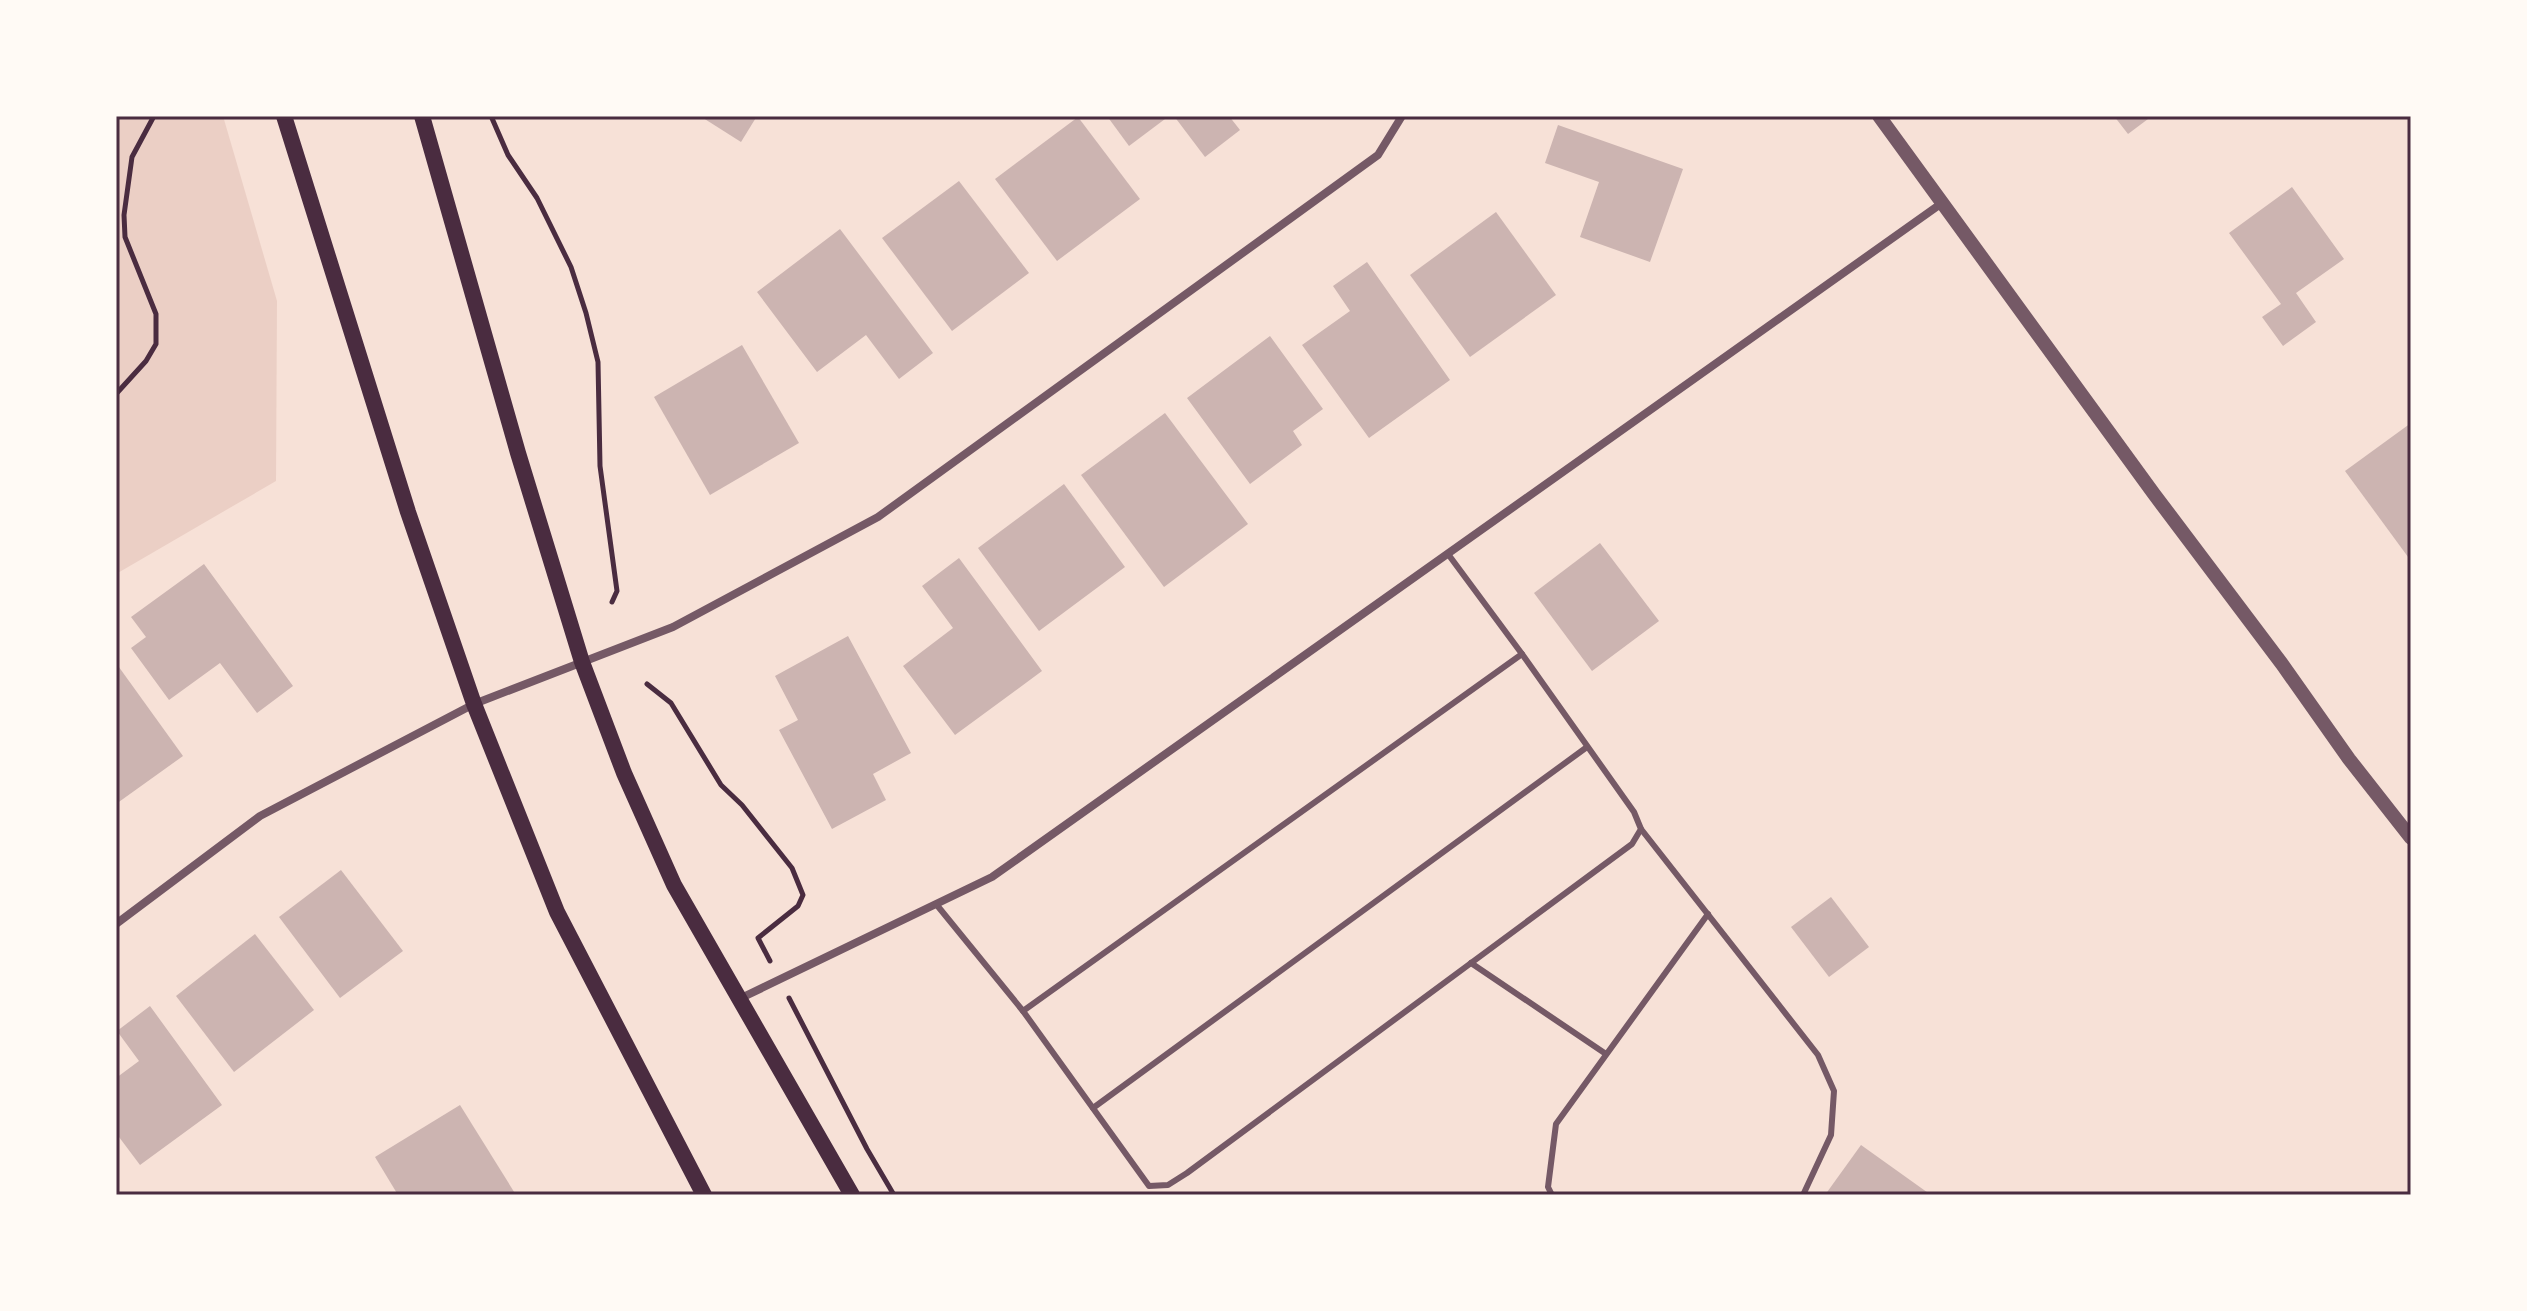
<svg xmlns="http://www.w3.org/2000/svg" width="2527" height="1311" viewBox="0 0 2527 1311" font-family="Roboto,sans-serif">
<rect width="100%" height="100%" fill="#f7e1d7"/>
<polygon fill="#ebcfc5" points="116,116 223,116 277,301 276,481 116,574"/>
<g fill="#ccb4b1">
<polygon points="700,116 757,116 741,142"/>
<polygon points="1107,116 1169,116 1129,146"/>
<polygon points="1174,116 1229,116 1240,130 1205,157"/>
<polygon points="2114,116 2152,116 2128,134"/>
<polygon points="1078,117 1140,199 1057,261 995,179"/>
<polygon points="1558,125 1683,169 1650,262 1580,237 1599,182 1545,163"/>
<polygon points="959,181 1029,273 952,331 882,238"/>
<polygon points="2292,187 2344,259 2296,293 2316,322 2283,346 2262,317 2281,304 2229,233"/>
<polygon points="1496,212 1556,295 1470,357 1410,275"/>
<polygon points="840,229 933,353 899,379 866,335 817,372 757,292"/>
<polygon points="1367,262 1450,380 1369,438 1302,345 1350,311 1333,286"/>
<polygon points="1270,336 1323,409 1293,431 1302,445 1250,484 1187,398"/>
<polygon points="742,345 799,443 710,495 654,397"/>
<polygon points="1165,413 1248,524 1164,587 1081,475"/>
<polygon points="2411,423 2411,561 2345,471"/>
<polygon points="1064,484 1125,567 1039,631 978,548"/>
<polygon points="1600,543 1659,621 1592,671 1534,593"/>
<polygon points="959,558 1042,671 955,735 903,666 953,628 922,586"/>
<polygon points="204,564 293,686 257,713 220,663 169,700 131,648 146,637 131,617"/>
<polygon points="848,636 911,753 873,774 886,800 832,829 779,730 798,720 775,676"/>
<polygon points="116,663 183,756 116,804"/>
<polygon points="341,870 403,951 340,998 279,917"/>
<polygon points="1831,897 1869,947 1829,977 1791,927"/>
<polygon points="255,934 314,1010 234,1072 176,996"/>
<polygon points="150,1006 222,1105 140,1165 116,1133 116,1078 139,1061 117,1031"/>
<polygon points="460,1105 516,1195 398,1195 375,1157"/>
<polygon points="1861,1145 1931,1195 1825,1195"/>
</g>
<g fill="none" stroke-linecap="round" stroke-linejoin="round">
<g stroke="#4a2c40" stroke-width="5">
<polyline points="491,116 508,155 537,198 571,267 586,313 598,362 600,466 617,591 612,602"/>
<polyline points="116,394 146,361 156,344 156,314 125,237 124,215 132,157 154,116"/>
<polyline points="647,684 671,703 721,785 742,805 792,868 803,895 798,906 758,938 770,961"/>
<polyline points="789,998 867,1149 894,1195"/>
</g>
<g stroke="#755966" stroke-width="6">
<polyline points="1641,829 1818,1055 1834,1091 1831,1135 1803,1195"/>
<polyline points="936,904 1023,1011 1522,654 1448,554"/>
<polyline points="1471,963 1606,1054"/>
<polyline points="1023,1011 1149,1186 1168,1185 1187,1173 1632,844 1641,829 1634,812 1522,654"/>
<polyline points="1093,1108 1587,747"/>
<polyline points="1552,1195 1548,1187 1556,1124 1708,914"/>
</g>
<g stroke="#755966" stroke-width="8">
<polyline points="116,924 260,816 474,704 673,627 878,517 1378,155 1402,116"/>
<polyline points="739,999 992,877 1942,203"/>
</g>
<polyline stroke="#755966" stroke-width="14" points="1879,116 2154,494 2282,664 2349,759 2411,838"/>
<g stroke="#4a2c40" stroke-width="16">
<polyline points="284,116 408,512 474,704 557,912 704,1195"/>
<polyline points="422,116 518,453 582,662 624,773 674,885 852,1195"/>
</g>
</g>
<rect width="2527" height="1311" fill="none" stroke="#fffaf5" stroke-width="236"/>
<rect x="118" y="118" width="2291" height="1075" fill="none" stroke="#4a2c40" stroke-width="3"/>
</svg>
